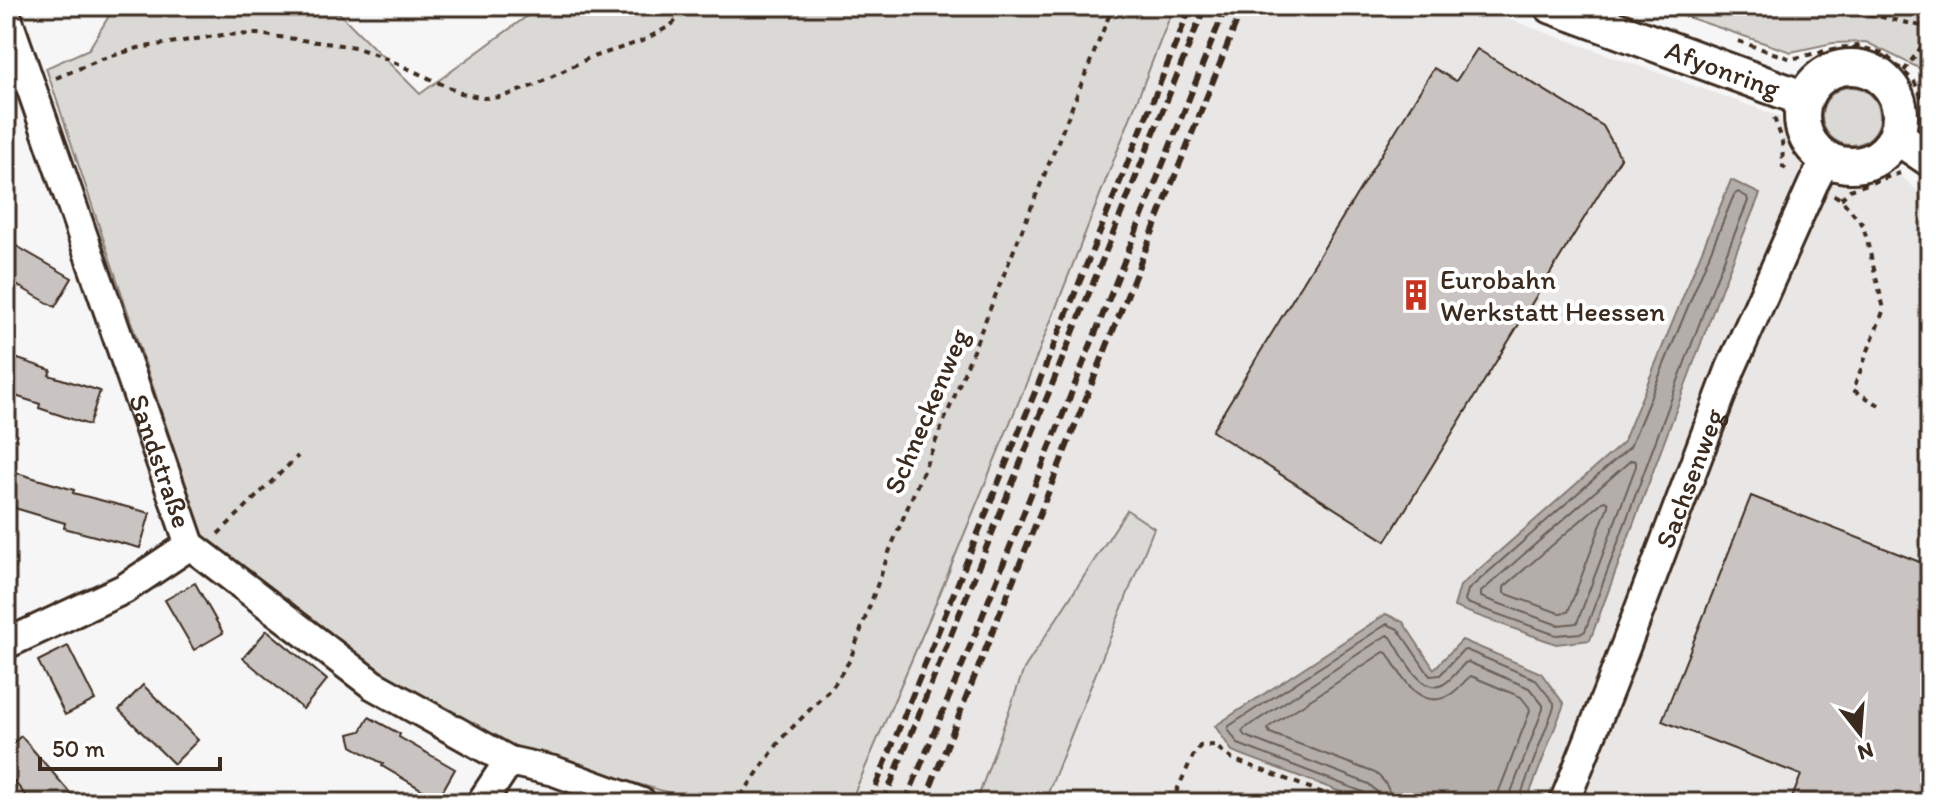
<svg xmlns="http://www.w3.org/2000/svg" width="1936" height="809" viewBox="0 0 1936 809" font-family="Itim,sans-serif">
<rect width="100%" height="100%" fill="#f7f6f6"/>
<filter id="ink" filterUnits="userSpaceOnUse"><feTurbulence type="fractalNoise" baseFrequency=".0125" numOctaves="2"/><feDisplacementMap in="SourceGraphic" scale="16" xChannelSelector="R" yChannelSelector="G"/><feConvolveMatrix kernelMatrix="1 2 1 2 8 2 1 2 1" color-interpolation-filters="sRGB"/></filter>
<g filter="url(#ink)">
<polygon fill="#e9e7e6" points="1174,6 1358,6 1368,10 1370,6 1472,6 1779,116 1789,149 1850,184 1896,171 1930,202 1930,803 1044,803 1154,528 1024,669 976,803 850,803"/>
<g fill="#dbd9d6" stroke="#8b827a" stroke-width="2">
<polygon points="115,6 332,6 420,94 541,6 1174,6 1028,379 931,615 850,803 706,803 559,762 529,760 370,668 236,566 203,536 46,68 89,49"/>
<polygon points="1655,6 1930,6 1930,84 1919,68 1866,42 1833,43 1791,52"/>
<circle cx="1851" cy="116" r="29"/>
<polygon points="1127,510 1154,528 1044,803 976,803 1024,669"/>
</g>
<g fill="#b4aeaa" stroke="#847972" stroke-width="2">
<polygon points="1731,180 1760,194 1722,287 1590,640 1556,644 1454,607 1460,586 1623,443"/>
<polygon points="1386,614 1403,622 1434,669 1462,640 1541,673 1564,704 1526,803 1370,803 1232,751 1215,726"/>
</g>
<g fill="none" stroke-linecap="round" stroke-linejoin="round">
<g stroke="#6b5f56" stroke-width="2">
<polygon points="1738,192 1747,197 1748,201 1714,284 1585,631 1582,633 1556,635 1467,603 1465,600 1468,590 1630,447 1734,195"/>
<polygon points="1633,460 1636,462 1636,466 1577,623 1558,625 1481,597 1481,592 1630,461"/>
<polygon points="1605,501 1608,503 1608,506 1568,612 1559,613 1504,593 1504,587 1602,502"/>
<polyline points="1369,803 1368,797 1363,792 1238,744 1228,729 1229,726 1387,624 1398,629 1430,676 1440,675 1462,651 1466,650 1535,679 1554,703 1554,707 1520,797 1519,803"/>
<path d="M1379,803l-2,-11 -8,-8 -124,-48 -3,-4 2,-3 143,-94 4,2c10,15 29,58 51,48 9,-4 16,-15 23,-22l3,-1 61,26 14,17v4l-33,86 -1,8"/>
<path d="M1391,803c0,-13 -5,-22 -16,-30l-105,-40 -2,-4 2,-3 114,-74 3,1c14,21 32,61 64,41 8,-5 13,-13 20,-18l50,21 8,10 1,4 -31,80 -2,12"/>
</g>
</g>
<g fill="#c9c3c1" stroke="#3b2a1e" stroke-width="2">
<polygon points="1477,49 1603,126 1621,158 1386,541 1212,431 1434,68 1456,81"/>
<polygon points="6,240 72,278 55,307 6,279"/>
<polygon points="6,355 51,370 49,375 100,391 89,425 39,408 40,404 6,393"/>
<polygon points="17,473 74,490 73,493 150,513 140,548 64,528 65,523 8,506"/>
<polygon points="1751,496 1930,566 1930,803 1790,803 1801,775 1662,721"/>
<polygon points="195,583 223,633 194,650 165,600"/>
<polygon points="267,630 327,680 303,709 243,658"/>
<polygon points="68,646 95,700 65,715 38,661"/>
<polygon points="143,685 198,740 174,764 119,710"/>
<polygon points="369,717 400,734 399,737 455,769 438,799 382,766 383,764 352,746 349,734 361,731"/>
<polygon points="21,736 79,803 32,803 6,772 6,749"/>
</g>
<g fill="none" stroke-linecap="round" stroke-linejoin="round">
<defs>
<g id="minor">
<path id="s1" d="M6,15l184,530 183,140 136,76 45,10 88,32"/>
<polyline points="6,644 124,589 190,545"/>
<polyline points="481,803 509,761"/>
<path id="s2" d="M1564,803l48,-121 119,-314 82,-184 13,-25"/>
</g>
<g id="tertiary">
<path id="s3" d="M1552,6l253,93"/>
<circle cx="1851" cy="116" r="49"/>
<polyline points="1896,136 1930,159"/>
</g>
</defs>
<use href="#minor" stroke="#3b2a1e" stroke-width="34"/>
<use href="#tertiary" stroke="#3b2a1e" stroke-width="40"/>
<g stroke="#3b2a1e" stroke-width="4" stroke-dasharray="6 6" stroke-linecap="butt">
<polyline points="1833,6 1930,28"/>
<polyline points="1738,41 1791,59 1838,48 1856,46 1883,53 1914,81 1930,115"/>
<polyline points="1904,71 1930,35"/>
<polyline points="56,78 102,59 138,48 222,35 257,34 355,47 387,59 461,93 483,98 502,97 535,85 587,59 642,41 670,26 692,6"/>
<polyline points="1774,118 1782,139 1783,167 1791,172"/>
<polyline points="1834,195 1841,199 1863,225 1884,309 1853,390 1879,405"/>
<polyline points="1841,199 1850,190 1900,173"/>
<polyline points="218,534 298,456"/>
<polyline points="731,803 741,796 782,738 833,686 850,660 891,547 953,400 1113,6"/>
<polyline points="1171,803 1193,756 1200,746 1214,745 1232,759 1350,803"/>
</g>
<use href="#minor" stroke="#fff" stroke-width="28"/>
<use href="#tertiary" stroke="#fff" stroke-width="34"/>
<g stroke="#3b2a1e" stroke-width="6" stroke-dasharray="12 6" stroke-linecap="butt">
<polyline points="869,803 1191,6"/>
<polyline points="883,803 1205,6"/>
<polyline points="905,803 976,632 1226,6"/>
<polyline points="924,803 1243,6"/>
</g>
</g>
</g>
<defs>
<symbol id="building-bare" viewBox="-9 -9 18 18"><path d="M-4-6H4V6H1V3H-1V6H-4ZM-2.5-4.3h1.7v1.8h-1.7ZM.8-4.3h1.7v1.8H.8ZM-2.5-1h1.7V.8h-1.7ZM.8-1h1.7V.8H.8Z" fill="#c8321e" stroke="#fff" stroke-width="2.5" paint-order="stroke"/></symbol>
</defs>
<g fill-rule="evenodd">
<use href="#building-bare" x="1394" y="273" width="44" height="44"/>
</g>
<g text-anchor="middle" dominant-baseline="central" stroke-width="8" stroke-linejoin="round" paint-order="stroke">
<g font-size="28" fill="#3b2a1e" stroke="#fff">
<text stroke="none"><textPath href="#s3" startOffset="182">Afyonring</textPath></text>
<text transform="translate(926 411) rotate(-67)">Schneckenweg</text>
<text stroke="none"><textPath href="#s1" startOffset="472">Sandstraße</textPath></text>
<text stroke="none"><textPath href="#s2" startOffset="348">Sachsenweg</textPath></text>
</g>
<g font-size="28" fill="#3b2a1e" stroke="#fff" text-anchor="start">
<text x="1440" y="279">Eurobahn<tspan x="1440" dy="32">Werkstatt Heessen</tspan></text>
</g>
</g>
<rect width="1936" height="809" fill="none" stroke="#fff" stroke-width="32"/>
<rect x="16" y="16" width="1904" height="777" fill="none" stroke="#3b2a1e" stroke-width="3" filter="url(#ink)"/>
<g transform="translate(1860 733) rotate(163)" stroke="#ffffff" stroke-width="6" paint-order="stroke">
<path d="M0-6L14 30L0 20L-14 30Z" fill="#3b2a1e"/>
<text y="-12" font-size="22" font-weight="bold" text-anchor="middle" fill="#3b2a1e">N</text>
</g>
<path d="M40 757v12h180v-12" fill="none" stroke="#3b2a1e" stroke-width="4"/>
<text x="52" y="757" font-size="24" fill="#3b2a1e" stroke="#ffffff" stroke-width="6" paint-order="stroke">50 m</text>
</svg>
